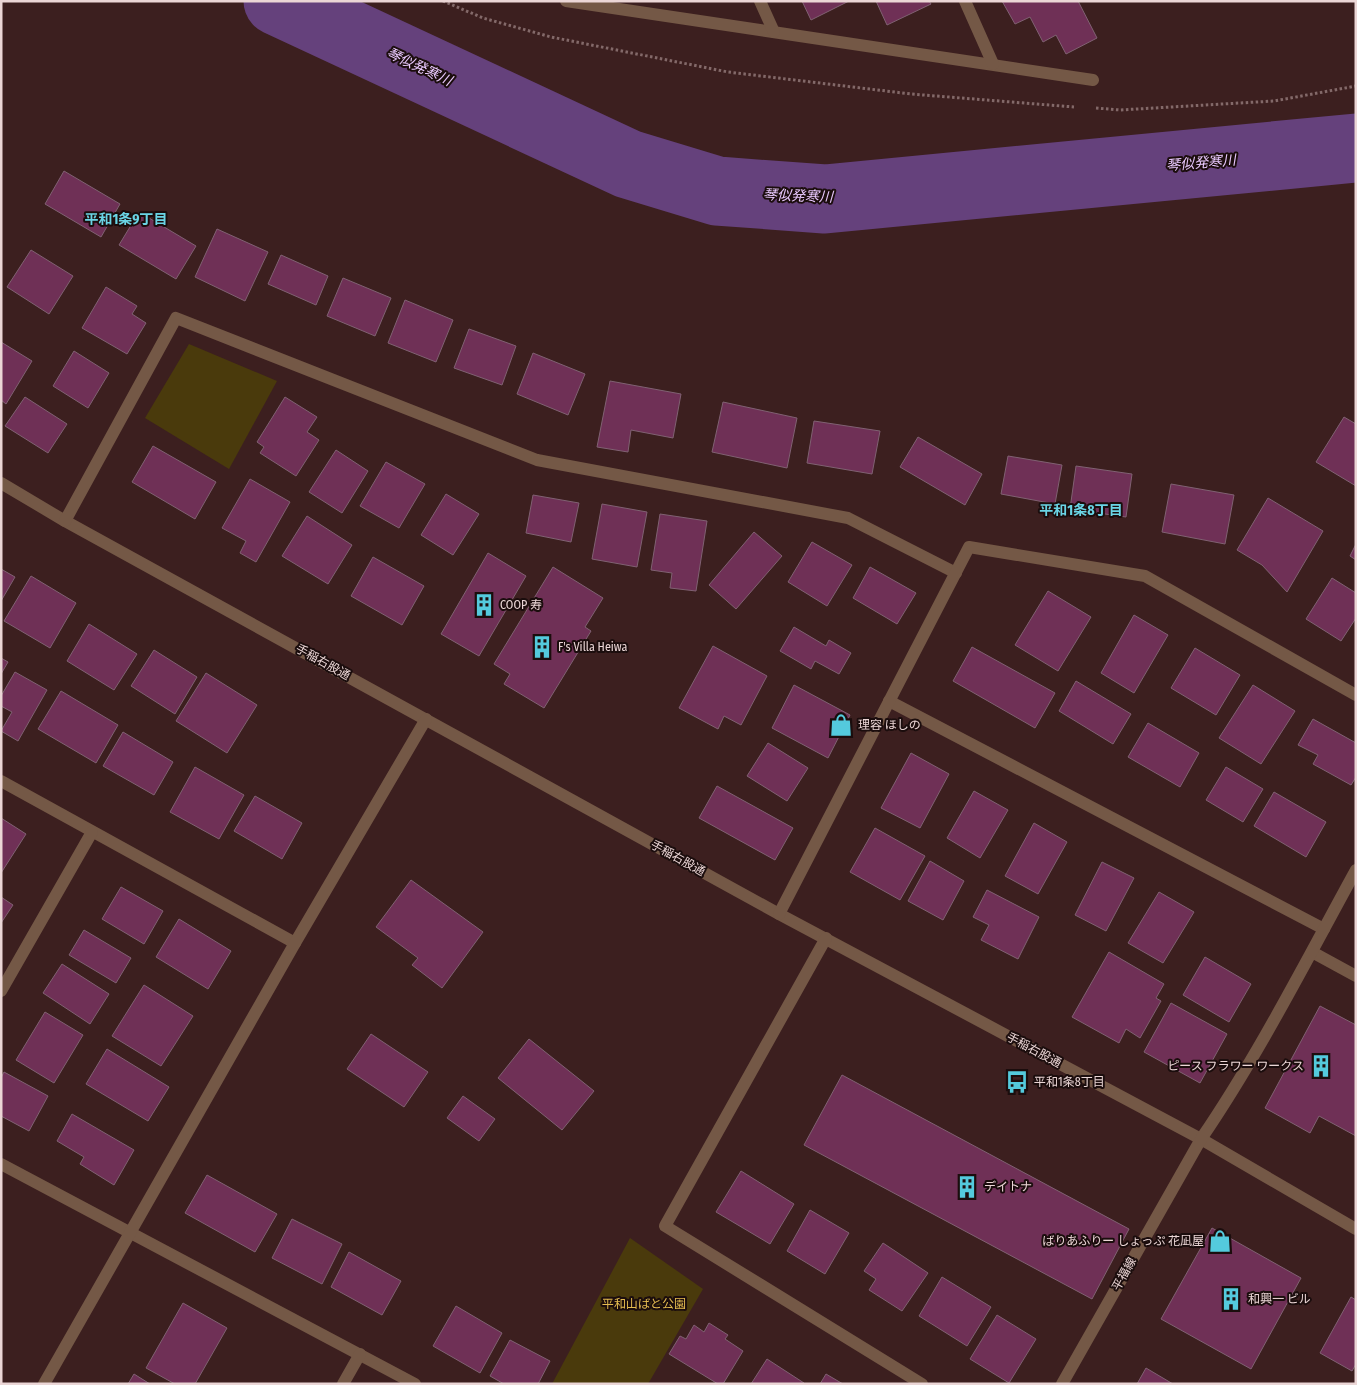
<svg xmlns="http://www.w3.org/2000/svg" width="1357" height="1385" viewBox="0 0 1357 1385" font-family="'Fira Sans Condensed','Noto Sans JP',sans-serif">
<rect width="100%" height="100%" fill="#3c1f1f"/>
<g fill="#4a3a0c">
<polygon points="189,344 277,381 229,469 145,418"/>
<polygon points="630,1238 703,1289 648,1384 552,1384"/>
</g>
<g fill="none" stroke-linecap="round" stroke-linejoin="round">
<polyline stroke="#65417c" stroke-width="69" points="278,1 628,164 717,191 825,199 1356,148"/>
</g>
<g fill="#6f3056" stroke="#806172">
<polygon points="802,1 849,1 811,20"/>
<polygon points="876,1 929,1 931,4 887,25"/>
<polygon points="1002,1 1078,1 1097,38 1066,54 1056,35 1043,42 1030,17 1015,24"/>
<polygon points="64,171 120,204 101,237 45,204"/>
<polygon points="139,212 196,246 176,279 119,245"/>
<polygon points="217,229 268,252 245,301 195,277"/>
<polygon points="31,250 73,276 49,314 7,287"/>
<polygon points="281,255 328,276 316,305 268,284"/>
<polygon points="343,278 391,298 375,336 327,316"/>
<polygon points="106,287 137,306 132,314 146,323 127,354 82,328"/>
<polygon points="405,300 453,320 436,362 388,343"/>
<polygon points="469,329 516,346 502,385 454,368"/>
<polygon points="1,342 32,361 6,404 1,400"/>
<polygon points="74,351 109,373 88,408 53,386"/>
<polygon points="533,353 585,374 568,415 517,394"/>
<polygon points="610,381 681,394 673,438 631,430 628,452 597,447"/>
<polygon points="25,397 67,424 48,453 5,426"/>
<polygon points="285,397 317,417 307,432 319,440 296,476 260,453 264,447 257,442"/>
<polygon points="723,402 797,418 787,468 712,452"/>
<polygon points="1344,417 1356,424 1356,486 1316,462"/>
<polygon points="814,421 880,431 872,474 807,463"/>
<polygon points="918,437 982,474 965,505 900,467"/>
<polygon points="153,446 216,482 195,519 132,482"/>
<polygon points="336,450 368,471 342,513 309,492"/>
<polygon points="1008,456 1062,465 1055,504 1001,494"/>
<polygon points="386,462 425,484 399,528 360,506"/>
<polygon points="1076,466 1132,474 1126,517 1070,509"/>
<polygon points="250,479 290,502 256,562 240,553 246,541 222,528"/>
<polygon points="1171,484 1234,495 1225,544 1162,532"/>
<polygon points="446,494 479,514 453,555 421,535"/>
<polygon points="533,495 579,503 571,542 526,533"/>
<polygon points="1268,498 1323,531 1287,592 1262,565 1237,550"/>
<polygon points="602,504 647,512 637,567 592,559"/>
<polygon points="660,514 707,521 696,591 670,588 672,573 651,570"/>
<polygon points="307,516 352,545 328,584 282,556"/>
<polygon points="754,532 782,556 736,609 709,585"/>
<polygon points="812,542 852,565 827,606 788,582"/>
<polygon points="1356,544 1356,560 1350,556"/>
<polygon points="488,553 526,576 479,656 441,634"/>
<polygon points="373,557 424,586 402,625 351,596"/>
<polygon points="553,567 603,598 585,627 591,631 544,708 504,684 510,674 494,664"/>
<polygon points="870,567 916,593 897,624 853,598"/>
<polygon points="1,569 15,577 1,601"/>
<polygon points="31,576 76,603 50,648 4,621"/>
<polygon points="1332,578 1356,593 1356,618 1341,641 1306,619"/>
<polygon points="1048,591 1091,617 1058,671 1015,645"/>
<polygon points="1134,615 1168,635 1134,693 1101,673"/>
<polygon points="89,624 137,654 114,690 67,661"/>
<polygon points="794,627 826,646 829,640 851,653 839,674 815,661 811,669 780,651"/>
<polygon points="713,646 767,676 741,725 724,716 718,729 679,708"/>
<polygon points="972,647 1055,693 1035,728 953,681"/>
<polygon points="1195,648 1240,675 1216,715 1171,688"/>
<polygon points="154,650 197,677 175,714 131,686"/>
<polygon points="1,658 8,662 1,674"/>
<polygon points="15,672 47,690 18,741 1,731 12,712 1,706 1,696"/>
<polygon points="206,673 257,705 227,753 176,721"/>
<polygon points="1076,681 1131,714 1113,744 1059,711"/>
<polygon points="794,685 850,715 828,758 772,728"/>
<polygon points="1253,685 1295,711 1261,764 1219,738"/>
<polygon points="61,691 118,725 96,763 38,729"/>
<polygon points="1313,719 1356,743 1356,777 1351,785 1313,764 1318,755 1298,745"/>
<polygon points="1148,723 1199,753 1180,787 1128,757"/>
<polygon points="123,732 173,762 154,795 103,766"/>
<polygon points="768,743 808,768 787,801 747,776"/>
<polygon points="911,753 949,774 920,828 881,808"/>
<polygon points="195,767 244,795 219,839 170,812"/>
<polygon points="1226,767 1263,789 1243,822 1206,800"/>
<polygon points="717,786 793,828 775,860 699,818"/>
<polygon points="974,791 1008,810 980,858 947,838"/>
<polygon points="1274,792 1326,822 1306,857 1254,826"/>
<polygon points="255,796 302,823 282,859 234,831"/>
<polygon points="1,818 26,834 1,873"/>
<polygon points="1034,823 1067,842 1038,894 1005,876"/>
<polygon points="875,828 925,856 900,900 850,872"/>
<polygon points="930,861 964,881 943,920 908,901"/>
<polygon points="1102,862 1134,878 1106,931 1075,915"/>
<polygon points="411,880 483,932 442,988 412,965 418,958 376,927"/>
<polygon points="121,887 163,911 144,944 102,919"/>
<polygon points="987,890 1039,917 1018,959 981,940 989,925 973,917"/>
<polygon points="1159,892 1194,912 1163,963 1128,943"/>
<polygon points="1,897 13,905 1,923"/>
<polygon points="179,919 231,951 208,989 156,957"/>
<polygon points="84,930 131,958 116,983 69,955"/>
<polygon points="1109,952 1164,984 1156,998 1161,1001 1140,1038 1126,1029 1119,1043 1072,1017"/>
<polygon points="1205,957 1251,984 1229,1022 1183,995"/>
<polygon points="62,964 109,994 90,1024 43,993"/>
<polygon points="144,985 193,1016 161,1066 112,1036"/>
<polygon points="1171,1003 1227,1034 1200,1083 1144,1052"/>
<polygon points="1320,1006 1356,1025 1356,1136 1319,1116 1310,1133 1265,1108"/>
<polygon points="45,1012 83,1035 54,1083 16,1060"/>
<polygon points="371,1034 428,1072 404,1107 347,1069"/>
<polygon points="529,1039 594,1091 562,1130 498,1078"/>
<polygon points="107,1049 169,1087 148,1121 86,1084"/>
<polygon points="4,1072 48,1096 29,1131 1,1116 1,1078"/>
<polygon points="842,1075 1129,1229 1092,1299 804,1145"/>
<polygon points="463,1096 495,1119 479,1141 447,1118"/>
<polygon points="72,1114 134,1150 114,1185 80,1164 84,1157 57,1141"/>
<polygon points="741,1171 794,1204 770,1244 716,1212"/>
<polygon points="207,1175 277,1214 255,1252 185,1213"/>
<polygon points="810,1210 849,1233 825,1274 787,1251"/>
<polygon points="292,1219 342,1244 322,1284 272,1258"/>
<polygon points="1212,1228 1301,1278 1251,1369 1161,1319"/>
<polygon points="883,1243 928,1273 902,1311 869,1290 876,1279 864,1271"/>
<polygon points="349,1252 401,1281 382,1315 331,1287"/>
<polygon points="942,1277 991,1307 967,1346 919,1316"/>
<polygon points="1351,1297 1356,1300 1356,1364 1352,1371 1320,1353"/>
<polygon points="183,1303 227,1328 195,1384 175,1384 146,1368"/>
<polygon points="456,1306 502,1333 480,1373 433,1346"/>
<polygon points="997,1315 1036,1339 1009,1383 970,1359"/>
<polygon points="709,1323 728,1335 725,1339 743,1351 723,1384 718,1384 669,1354 680,1336 686,1339 694,1325 704,1332"/>
<polygon points="510,1340 550,1361 538,1384 504,1384 490,1376"/>
<polygon points="767,1359 804,1383 804,1384 751,1384"/>
<polygon points="1146,1368 1173,1384 1137,1384"/>
<polygon points="134,1374 150,1384 128,1384"/>
<polygon points="826,1374 843,1384 820,1384"/>
</g>
<g fill="none" stroke-linecap="round" stroke-linejoin="round">
<g stroke="#836969" stroke-width="3" stroke-dasharray="2.5 2.5" stroke-linecap="butt">
<polyline points="443,1 483,18 551,37 728,72 911,94 1074,107"/>
<polyline points="1096,108 1120,110 1274,101 1356,86"/>
</g>
<g stroke="#745846" stroke-width="12">
<polyline points="566,1 1093,80"/>
<polyline points="760,1 774,32"/>
<polyline points="965,1 993,64"/>
<polyline points="1,483 65,521 779,914 1201,1139 1356,1229"/>
<polyline points="65,521 176,318 537,460 848,518 956,573"/>
<polyline points="889,701 1324,929"/>
<polyline points="1,781 295,943"/>
<polyline points="779,914 969,547 1145,576 1356,695"/>
<polyline points="826,938 665,1226 922,1384"/>
<polyline points="1312,952 1356,976"/>
<polyline points="1,991 92,832"/>
<polyline points="1,1164 415,1384"/>
<polyline points="44,1384 295,943 426,719"/>
<polyline points="343,1384 360,1354"/>
<path d="M1062,1384l139,-245c58,-85 105,-178 155,-269"/>
</g>
</g>
<defs>
<symbol id="building-bare" viewBox="-9 -9 18 18"><path d="M-4-6H4V6H1V3H-1V6H-4ZM-2.5-4.3h1.7v1.8h-1.7ZM.8-4.3h1.7v1.8H.8ZM-2.5-1h1.7V.8h-1.7ZM.8-1h1.7V.8H.8Z" fill="#54cadd" stroke="#1b0d0d" stroke-width="2.5" paint-order="stroke"/></symbol>
<symbol id="shop-bare" viewBox="-9 -9 18 18"><path d="M-5-2.5h2.3a2.7 3.5 0 0 1 5.4 0H5L5.5 6h-11ZM-1.5-2.5h3a1.5 2.3 0 0 0-3 0Z" fill="#54cadd" stroke="#1b0d0d" stroke-width="2.5" paint-order="stroke"/></symbol>
<symbol id="bus-bare" viewBox="-9 -9 18 18"><path d="M-5-6H5V4H4V6H2V4H-2V6H-4V4H-5ZM-3.5-4V0h7V-4ZM-3.5 1.2v1.5H-2V1.2ZM2 1.2v1.5H3.5V1.2Z" fill="#54cadd" stroke="#1b0d0d" stroke-width="2.5" paint-order="stroke"/></symbol>
</defs>
<g fill-rule="evenodd">
<use href="#building-bare" x="468" y="589" width="32" height="32"/>
<use href="#building-bare" x="526" y="631" width="32" height="32"/>
<use href="#shop-bare" x="825" y="709" width="32" height="32"/>
<use href="#building-bare" x="1305" y="1050" width="32" height="32"/>
<use href="#bus-bare" x="1001" y="1066" width="32" height="32"/>
<use href="#building-bare" x="951" y="1171" width="32" height="32"/>
<use href="#shop-bare" x="1204" y="1225" width="32" height="32"/>
<use href="#building-bare" x="1215" y="1283" width="32" height="32"/>
</g>
<g text-anchor="middle" dominant-baseline="central" stroke-width="4" stroke-linejoin="round" paint-order="stroke">
<g font-size="12" fill="#ebd6d6" stroke="#1b0d0d" text-anchor="start">
<text x="500" y="605">COOP 寿</text>
<text x="558" y="647">F's Villa Heiwa</text>
<text x="858" y="725">理容 ほしの</text>
<text x="1304" y="1066" text-anchor="end">ピース フラワー ワークス</text>
<text x="1034" y="1082">平和1条8丁目</text>
<text x="984" y="1187">デイトナ</text>
<text x="1204" y="1241" text-anchor="end">ばりあふりー しょっぷ 花凪屋</text>
<text x="1248" y="1299">和興一 ビル</text>
</g>
<g font-size="12" fill="#ebd6d6" stroke="#1b0d0d">
<text transform="translate(323 662) rotate(29)">手稲右股通</text>
<text transform="translate(678 858) rotate(29)">手稲右股通</text>
<text transform="translate(1034 1050) rotate(28)">手稲右股通</text>
<text transform="translate(1124 1274) rotate(-61)">平福線</text>
</g>
<g font-size="12" fill="#e5bc50" stroke="#1b0d0d">
<text x="644" y="1304">平和山ばと公園</text>
</g>
<g font-size="14" font-style="italic" fill="#e9c9fe" stroke="#1b0d0d">
<text transform="translate(419 67) rotate(25)">琴似発寒川</text>
<text transform="translate(1201 163) rotate(-5)">琴似発寒川</text>
<text transform="translate(798 196) rotate(2)">琴似発寒川</text>
</g>
<g font-size="14" font-weight="bold" fill="#6ad4e5" stroke="#1b0d0d">
<text x="126" y="219">平和1条9丁目</text>
<text x="1081" y="510">平和1条8丁目</text>
</g>
</g>
<rect width="1357" height="1385" fill="none" stroke="#ebd6d6" stroke-width="5"/>
</svg>
